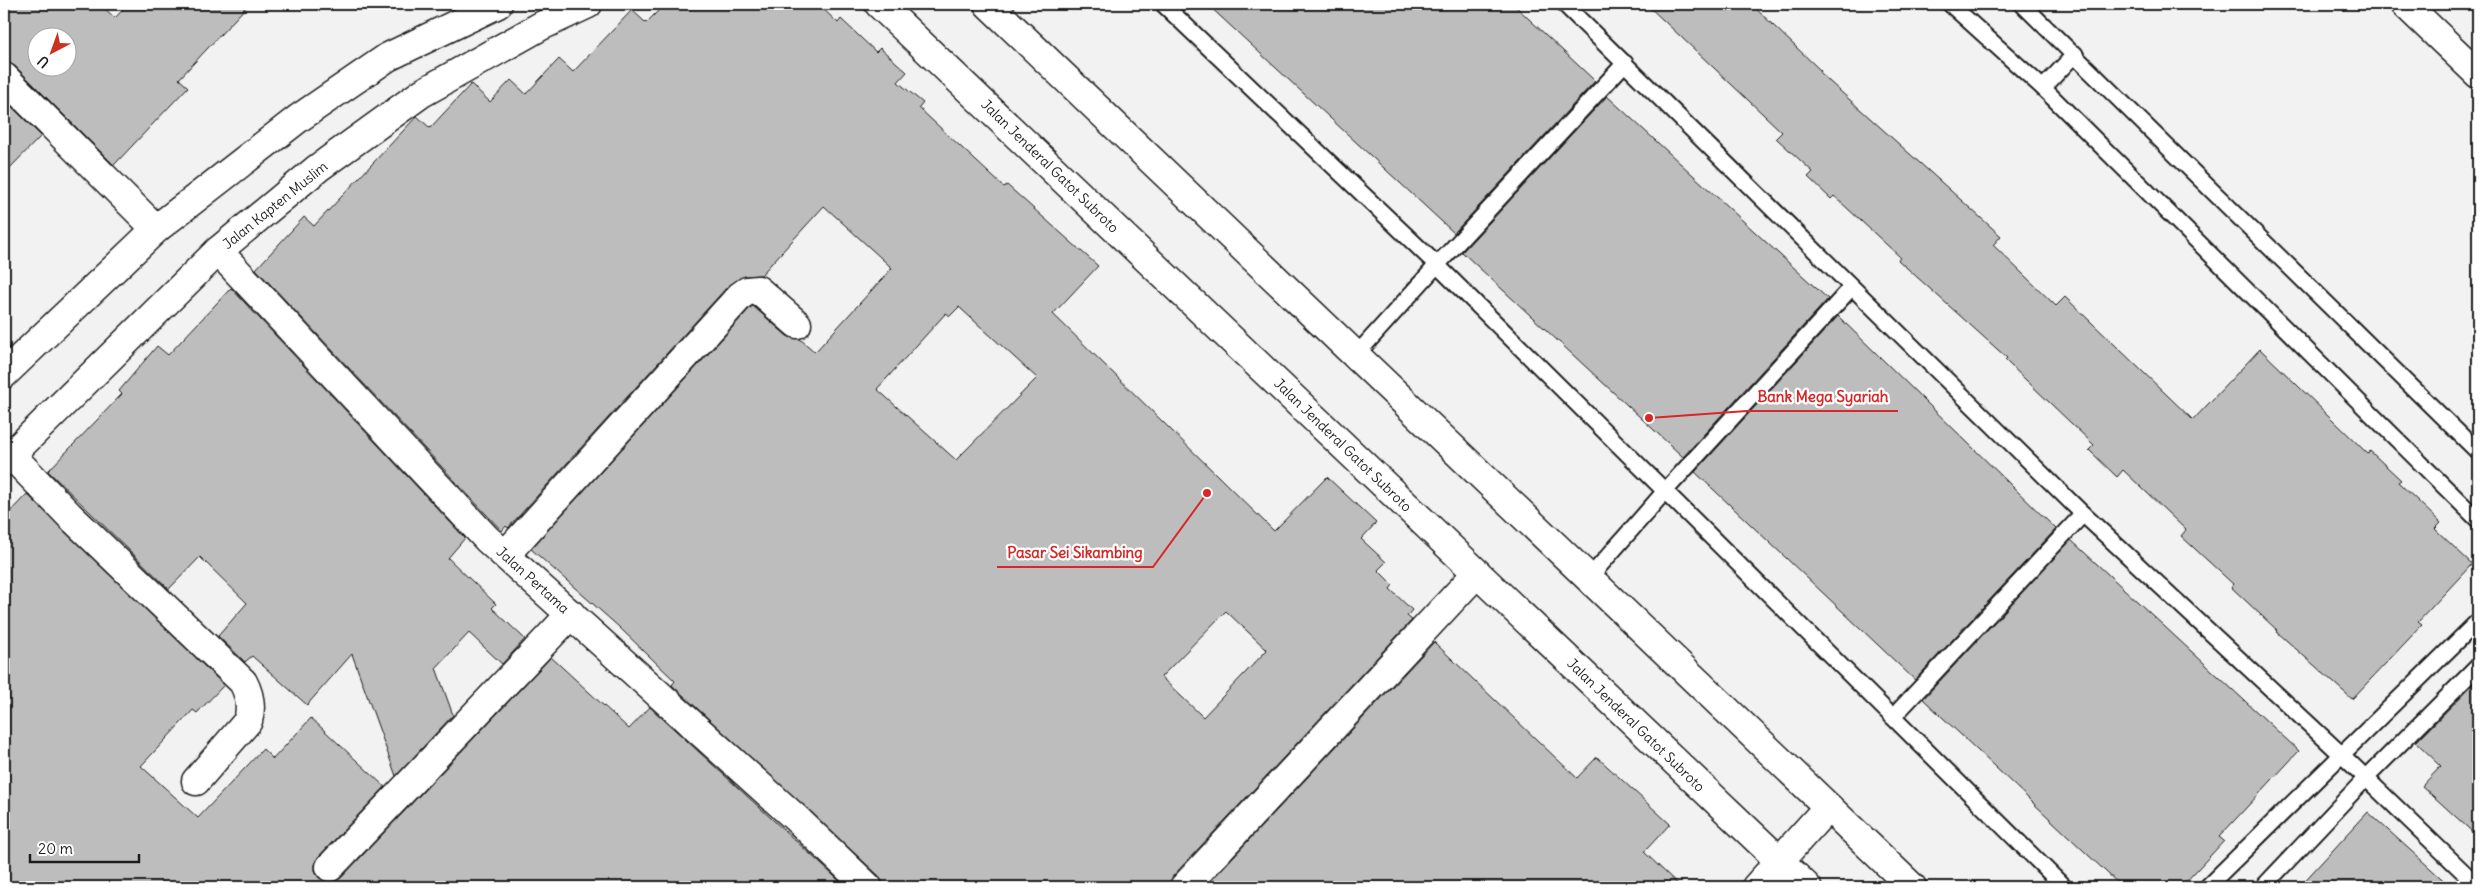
<svg xmlns="http://www.w3.org/2000/svg" width="2482" height="891" viewBox="0 0 2482 891" font-family="Delius,sans-serif">
<rect width="100%" height="100%" fill="#f2f2f2"/>
<filter id="ink" filterUnits="userSpaceOnUse"><feTurbulence type="fractalNoise" baseFrequency=".02" numOctaves="2"/><feDisplacementMap in="SourceGraphic" scale="10" xChannelSelector="R" yChannelSelector="G"/><feConvolveMatrix kernelMatrix="1 2 1 2 8 2 1 2 1" color-interpolation-filters="sRGB"/></filter>
<g filter="url(#ink)">
<g fill="#bdbdbd" stroke="#1c1c1c" fill-rule="evenodd">
<path d="M4,4h96l15,14 13,-14h121l-70,75 9,8 -74,78 -99,-99 -11,-4zM38,38h30v30h-30z"/>
<path d="M665,4h153l20,19 3,-4 35,33 4,-4 27,24 -9,10 25,21 -4,5 85,79 3,-2 91,81 -45,48 221,217 53,-54 49,46 -15,16 25,23 -8,8 15,15 -3,4 22,21 -5,6 5,4 -239,256 -4,11h-286l-4,-11 -207,-191 3,-4 -56,-54 -88,-78 219,-241 3,-2 34,30 13,3 15,13 77,-84 -68,-62 -63,69 -16,1 -17,10 -220,242 -2,-2 -4,5 -246,-262 48,-52 10,9 103,-110 13,12 41,-44 19,18 21,-22 15,14 33,-35 14,13 59,-62 14,13zM959,307l78,71 -81,82 -79,-71 69,-76 4,3zM1226,611l41,39 -64,67 -42,-40z"/>
<polygon points="1207,4 1513,4 1595,81 1454,233"/>
<polygon points="1646,4 1751,4 1821,71 1820,73 2001,236 1993,245 2056,306 2065,297 2193,420 2260,349 2368,454 2370,451 2401,480 2398,482 2441,523 2435,529 2472,564 2418,622 2422,625 2352,699 2277,632 2278,631 2231,587 2233,584 2181,536 2186,530 2123,470 2117,477 2089,450 2094,445 2005,360 2007,358 1898,260 1900,257 1834,196 1831,199 1808,177 1813,172 1776,138 1782,132"/>
<polygon points="1607,96 1828,299 1683,457 1462,252"/>
<polygon points="4,99 41,136 4,174"/>
<polygon points="231,288 465,538 448,558 496,604 492,608 525,639 502,664 469,633 436,668 453,715 396,776 352,654 307,705 252,656 245,662 218,636 247,603 200,557 169,589 48,471 122,394 119,391 157,346 168,355"/>
<polygon points="1838,316 2056,529 1915,680 1695,472"/>
<polygon points="27,494 224,685 197,713 193,710 141,766 198,818 263,749 273,759 311,718 385,787 318,857 315,864 315,872 319,878 326,882 334,882 341,878 551,657 629,729 650,707 846,887 4,887 4,518"/>
<polygon points="2071,540 2299,751 2219,837 2224,841 2181,887 2122,887 1923,699"/>
<polygon points="1434,642 1577,778 1597,757 1670,824 1644,852 1681,887 1205,887"/>
<polygon points="2478,679 2478,837 2422,786 2441,766 2416,742"/>
<polygon points="2368,812 2399,840 2451,887 2299,887"/>
</g>
<g fill="none" stroke-linecap="round" stroke-linejoin="round">
<defs>
<g id="service">
<polyline points="1163,4 1437,265 2064,887"/>
<polyline points="1564,4 2083,514 2342,755 2478,886"/>
<polyline points="1950,4 2043,88 2478,520"/>
<polyline points="2022,4 2478,452"/>
<polyline points="2043,88 2075,54"/>
<polyline points="1356,355 1437,265 1625,63"/>
<polyline points="1589,578 1666,490 1851,288"/>
<polyline points="1893,717 2083,514"/>
<polyline points="2207,887 2478,621"/>
<polyline points="2263,887 2365,779 2478,666"/>
</g>
<g id="minor">
<polyline points="2405,4 2478,74"/>
<polyline points="4,77 156,229"/>
<polyline points="218,251 487,539 800,822 868,887"/>
<path d="M11,455l58,60 174,167c7,13 9,25 5,39l-52,60"/>
<polyline points="505,555 740,296 747,291 758,290 797,324"/>
<polyline points="330,867 571,614"/>
<polyline points="1184,887 1477,573"/>
<polyline points="1756,887 1828,807"/>
</g>
<g id="primary">
<polyline points="879,4 1807,887"/>
<polyline points="988,4 1912,887"/>
<polyline points="4,374 156,229 299,118 388,57 498,4"/>
<polyline points="4,462 218,251 318,168 422,93 541,26 588,4"/>
</g>
</defs>
<use href="#service" stroke="#1c1c1c" stroke-width="19"/>
<use href="#minor" stroke="#1c1c1c" stroke-width="31"/>
<use href="#primary" stroke="#1c1c1c" stroke-width="31"/>
<use href="#service" stroke="#fff" stroke-width="15"/>
<use href="#minor" stroke="#fff" stroke-width="28"/>
<use href="#primary" stroke="#fff" stroke-width="28"/>
</g>
</g>
<g text-anchor="middle" dominant-baseline="central" stroke-width="4.5" stroke-linejoin="round" paint-order="stroke">
<g font-size="14" fill="#1c1c1c" stroke="#fff">
<text transform="translate(1050 166) rotate(44)">Jalan Jenderal Gatot Subroto</text>
<text transform="translate(275 205) rotate(-39)">Jalan Kapten Muslim</text>
<text transform="translate(1343 445) rotate(44)">Jalan Jenderal Gatot Subroto</text>
<text transform="translate(533 580) rotate(42)">Jalan Pertama</text>
<text transform="translate(1636 725) rotate(44)">Jalan Jenderal Gatot Subroto</text>
</g>
</g>
<path fill="none" stroke="#d62828" stroke-width="2" d="M1649 418L1747 411H1898M1207 493L1153 567H997"/>
<g fill="#d62828" stroke="#fff" stroke-width="2">
<circle cx="1649" cy="418" r="5"/>
<circle cx="1207" cy="493" r="5"/>
</g>
<g font-size="15" text-anchor="middle" font-weight="bold" fill="#d62828" stroke="#fff" stroke-width="4.5" stroke-linejoin="round" paint-order="stroke">
<text x="1823" y="402">Bank Mega Syariah</text>
<text x="1075" y="558">Pasar Sei Sikambing</text>
</g>
<rect width="2482" height="891" fill="none" stroke="#fff" stroke-width="20"/>
<rect x="10" y="10" width="2462" height="871" fill="none" stroke="#1c1c1c" stroke-width="2" filter="url(#ink)"/>
<g transform="translate(52 52) rotate(221)"><circle r="24" fill="#ffffff" stroke="#a4a4a4"/>
<path d="M0-4L9 19L0 12L-9 19Z" fill="#c8321e"/>
<text y="-8" font-size="14" font-weight="bold" text-anchor="middle" fill="#1c1c1c">U</text>
</g>
<path d="M30 854v8h109v-8" fill="none" stroke="#1c1c1c" stroke-width="2.5"/>
<text x="38" y="854" font-size="15" fill="#1c1c1c" stroke="#ffffff" stroke-width="4" paint-order="stroke">20 m</text>
</svg>
